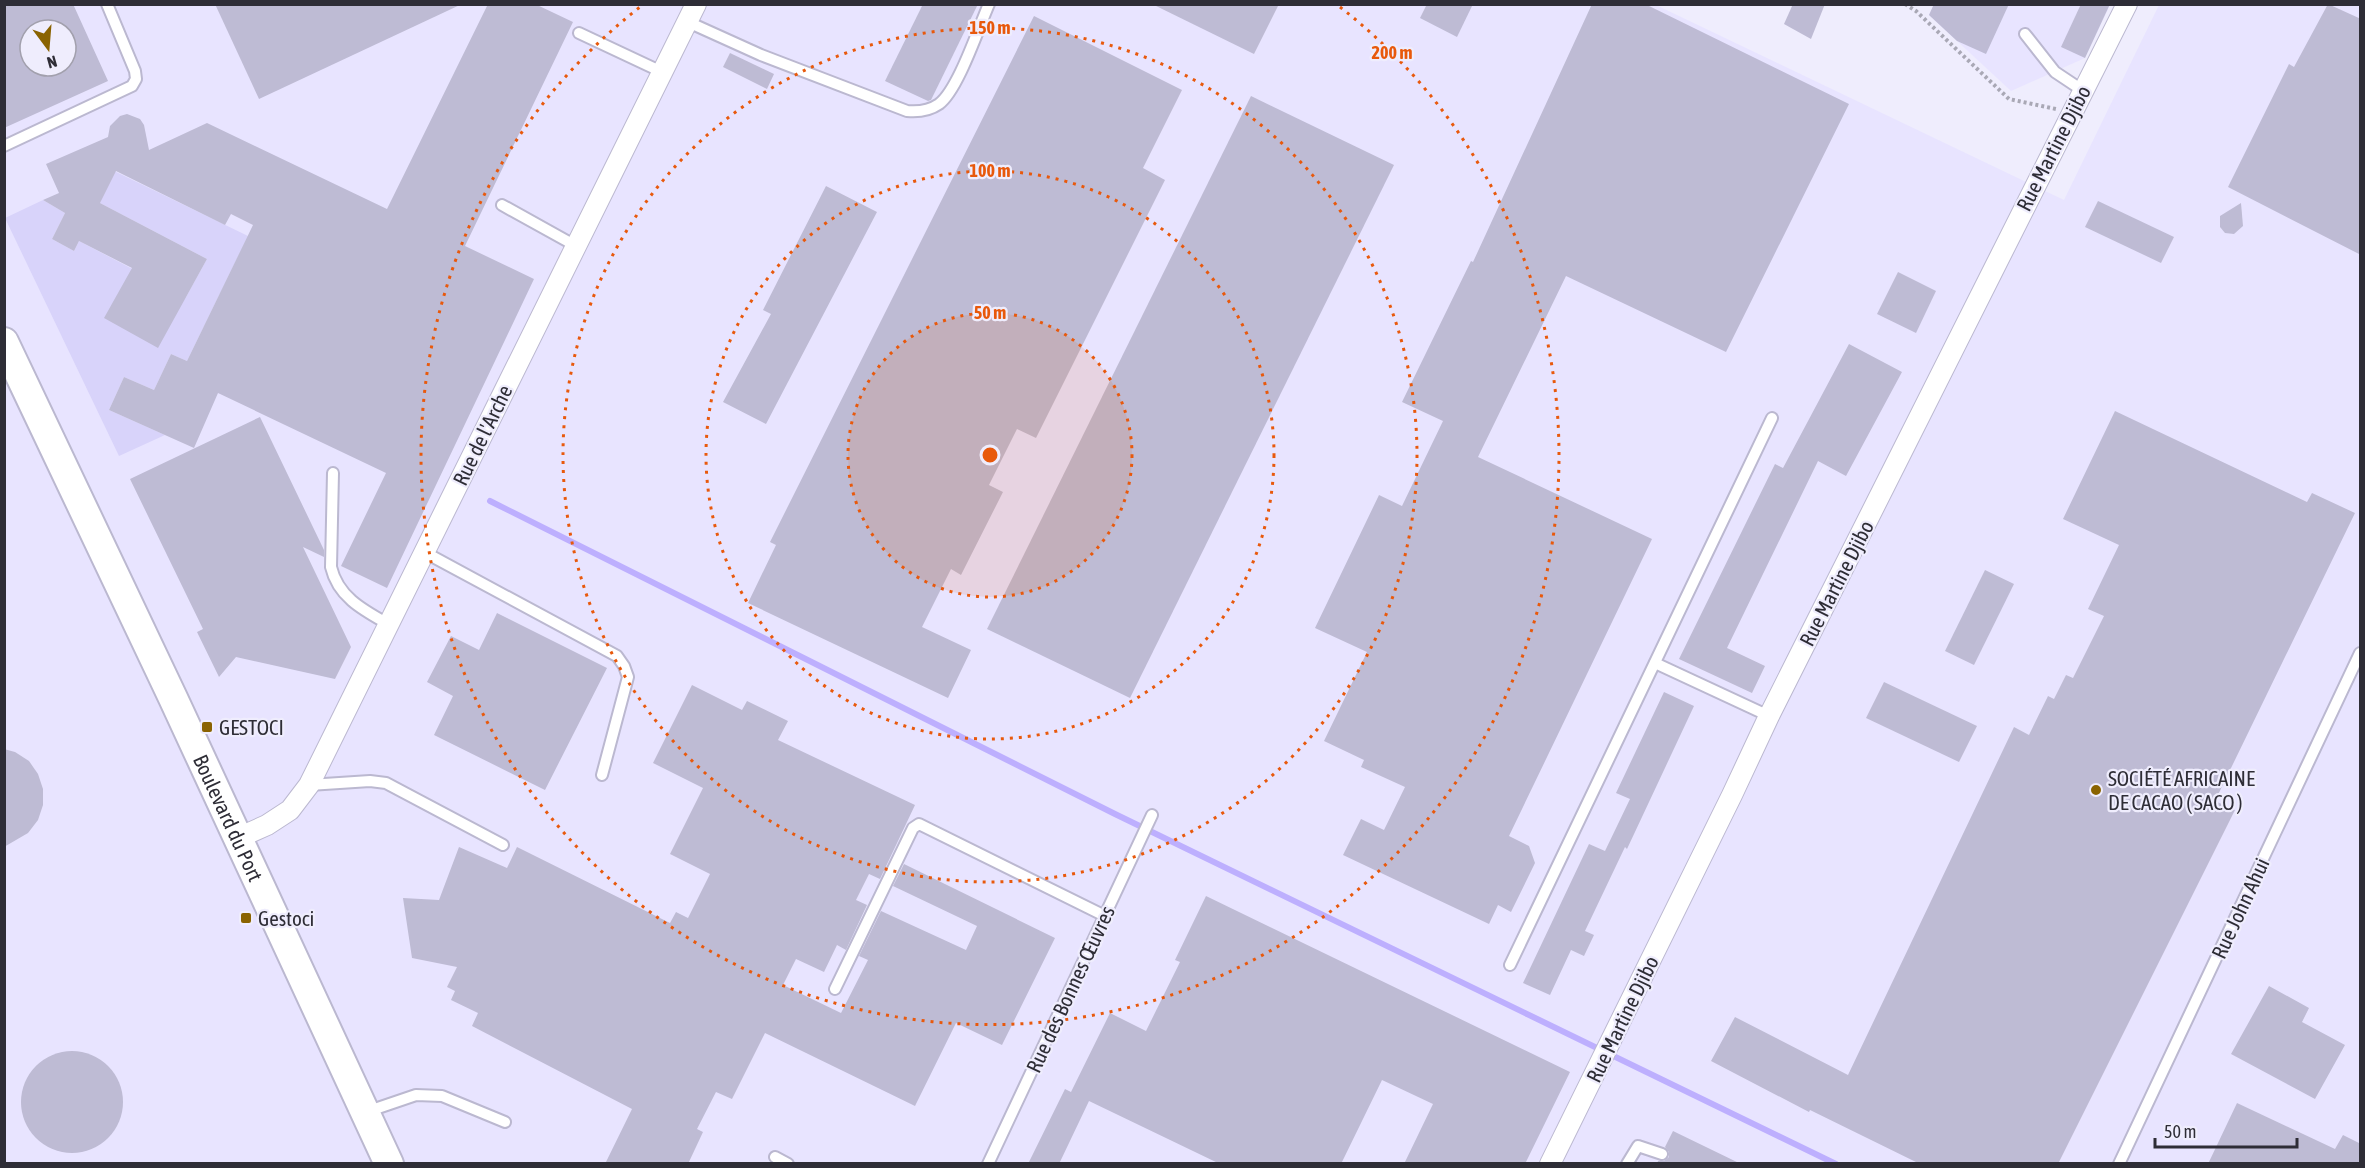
<svg xmlns="http://www.w3.org/2000/svg" width="2365" height="1168" viewBox="0 0 2365 1168" font-family="'Asap Condensed',sans-serif">
<rect width="100%" height="100%" fill="#efedfd"/>
<g fill="#e8e4ff" fill-rule="evenodd">
<path d="M5,5h1651l408,195 95,-195h201v1158l-2355,1zM30,30h36v36h-36z"/>
<polygon points="1934,5 2110,5 2085,58 2011,91 1929,15"/>
</g>
<polygon fill="#d8d3fa" points="110,169 248,236 187,361 171,354 154,390 124,377 109,410 165,435 119,456 5,218 43,200 65,213 52,239 74,251 79,241 186,297 207,259 100,203"/>
<g fill="none" stroke-linecap="round" stroke-linejoin="round">
<polyline stroke="#bdaffe" stroke-width="6" points="490,501 1115,814 1836,1164"/>
</g>
<g fill="#bebbd4" fill-rule="evenodd">
<path d="M4,4h69l35,77 -104,47zM30,30h36v36h-36z"/>
<polygon points="215,4 462,4 259,99"/>
<polygon points="488,4 535,4 573,22 465,246 534,279 387,588 341,566 386,473 218,393 194,448 109,410 124,377 154,390 171,354 187,361 253,225 231,214 225,225 116,171 100,203 207,259 158,348 104,318 132,268 79,241 74,251 52,239 65,213 43,200 59,193 46,164 108,137 110,126 120,116 127,114 140,119 144,125 149,150 207,123 387,209"/>
<polygon points="923,4 978,4 931,100 928,101 885,81"/>
<polygon points="1152,4 1279,4 1254,54"/>
<polygon points="1427,4 1473,4 1457,37 1420,18"/>
<polygon points="1592,4 1645,4 1849,104 1726,352 1566,276 1478,457 1652,539 1509,836 1529,846 1535,863 1511,912 1498,905 1489,924 1343,855 1361,819 1384,830 1405,787 1361,767 1364,760 1324,741 1367,652 1315,628 1379,495 1402,506 1443,421 1402,402 1471,261 1473,262"/>
<polygon points="1793,4 1825,4 1811,39 1784,24"/>
<polygon points="1934,4 2009,4 1986,54 1957,41 1929,15"/>
<polygon points="2081,4 2110,4 2085,58 2061,47"/>
<polygon points="2328,4 2361,19 2361,255 2228,187 2289,64 2294,67"/>
<polygon points="1034,16 1182,90 1143,168 1165,180 1036,438 1017,429 989,485 1003,492 961,575 951,569 922,627 971,650 948,698 748,603 776,545 770,542"/>
<polygon points="730,53 774,74 767,89 723,67"/>
<polygon points="1251,96 1394,165 1130,698 987,629"/>
<polygon points="826,186 877,212 766,424 723,402 771,314 763,310"/>
<polygon points="2098,201 2174,237 2161,263 2085,227"/>
<polygon points="2241,203 2243,226 2234,234 2225,233 2220,227 2220,216"/>
<polygon points="1898,272 1936,291 1916,333 1877,314"/>
<polygon points="1849,344 1902,372 1846,476 1818,461 1727,648 1765,666 1752,693 1679,659 1775,464 1783,468"/>
<polygon points="2115,411 2307,502 2312,493 2355,513 2215,801 2235,810 2058,1164 1920,1164 1810,1110 1809,1112 1711,1061 1735,1017 1848,1075 2014,727 2029,735 2048,696 2054,699 2066,675 2073,678 2104,616 2088,609 2119,545 2063,519"/>
<polygon points="260,417 324,550 324,557 303,547 351,647 335,679 236,657 219,677 197,632 203,629 130,479"/>
<polygon points="1985,570 2014,584 1974,665 1945,651"/>
<polygon points="497,613 607,668 545,790 434,735 453,696 427,682 451,636 479,650"/>
<polygon points="1884,682 1977,726 1959,762 1866,718"/>
<polygon points="692,685 742,710 747,701 788,721 778,740 915,805 880,879 869,874 856,900 867,905 846,950 837,945 824,972 796,959 783,985 841,1013 868,960 859,956 881,911 966,950 977,926 893,886 904,864 1055,938 1002,1045 956,1023 915,1106 765,1033 732,1099 716,1092 697,1129 703,1132 688,1164 605,1164 632,1109 472,1026 478,1013 451,1000 455,991 447,987 457,967 412,958 403,898 439,900 459,847 507,868 517,847 670,923 676,912 688,918 710,874 670,854 703,788 653,763"/>
<polygon points="1664,692 1694,706 1627,849 1625,847 1585,931 1594,935 1584,956 1571,950 1550,995 1523,983 1589,844 1605,851 1630,799 1616,793"/>
<polygon points="4,749 15,752 29,761 38,774 43,789 43,805 38,820 28,833 4,847"/>
<polygon points="1206,896 1570,1072 1525,1164 1404,1164 1433,1104 1382,1080 1341,1164 1220,1164 1089,1101 1059,1164 1028,1164 1065,1089 1071,1092 1110,1013 1146,1031 1180,962 1175,960"/>
<polygon points="2269,986 2309,1008 2302,1022 2345,1045 2315,1099 2231,1054"/>
<circle cx="72" cy="1102" r="51"/>
<polygon points="2237,1103 2335,1149 2343,1135 2361,1144 2361,1164 2208,1164"/>
<polygon points="1673,1131 1741,1164 1657,1164 1658,1161 1664,1161 1669,1157 1669,1152 1665,1147"/>
</g>
<g fill="none" stroke-linecap="round" stroke-linejoin="round">
<defs>
<g id="lane">
<path d="M688,22l73,33 146,56c11,1 22,0 32,-7 19,-14 39,-75 50,-100"/>
<polyline points="579,33 662,72"/>
<polyline points="2025,34 2055,72 2082,90"/>
<polyline points="4,146 132,86 136,79 135,71 107,4"/>
<polyline points="502,205 576,246"/>
<path d="M333,473l-2,94c7,30 32,43 57,57"/>
<polyline points="424,552 617,656 624,666 628,677 602,775"/>
<polyline points="1655,663 1769,716"/>
<polyline points="309,785 370,781 386,783 503,845"/>
<polyline points="1510,965 1772,418"/>
<polyline points="835,989 913,828 919,824 1105,916"/>
<polyline points="366,1112 416,1095 442,1096 505,1122"/>
<polyline points="775,1157 788,1164"/>
<polyline points="988,1164 1152,815"/>
<polyline points="1627,1164 1638,1146 1662,1154"/>
<polyline points="2119,1164 2360,653"/>
</g>
<g id="street">
<polyline points="238,838 267,825 290,810 309,785 696,4"/>
<polyline points="1550,1164 1732,795 1769,716 2127,4"/>
</g>
<g id="secondary">
<path id="s1" d="M4,342l169,356 216,466"/>
</g>
</defs>
<use href="#lane" stroke="#bbb8d0" stroke-width="14"/>
<use href="#street" stroke="#bbb8d0" stroke-width="22"/>
<use href="#secondary" stroke="#bbb8d0" stroke-width="32"/>
<polyline stroke="#a9a8b5" stroke-width="4" stroke-dasharray="3 3" stroke-linecap="butt" points="1905,4 1916,11 2009,99 2056,109"/>
<use href="#lane" stroke="#fff" stroke-width="10"/>
<use href="#street" stroke="#fff" stroke-width="20"/>
<use href="#secondary" stroke="#fff" stroke-width="28"/>
</g>
<circle cx="990" cy="455" r="142" fill="#e8590c" fill-opacity=".12"/>
<g fill="none" stroke="#e8590c" stroke-width="3" stroke-dasharray="3 6">
<circle cx="990" cy="455" r="142"/>
<circle cx="990" cy="455" r="284"/>
<circle cx="990" cy="455" r="427"/>
<path d="M1340 7A569 569 0 1 1 640 7"/>
</g>
<g fill="#8a6301" stroke="#efedfd" stroke-width="2">
<rect x="201" y="721" width="12" height="12" rx="3"/>
<circle cx="2096" cy="790" r="6"/>
<rect x="240" y="912" width="12" height="12" rx="3"/>
</g>
<g text-anchor="middle" dominant-baseline="central" stroke-width="4.5" stroke-linejoin="round" paint-order="stroke">
<g font-size="21" fill="#2e2d36" stroke="#efedfd">
<text transform="translate(2053 148) rotate(-63)">Rue Martine Djibo</text>
<text transform="translate(482 435) rotate(-64)">Rue de l'Arche</text>
<text transform="translate(1836 583) rotate(-63)">Rue Martine Djibo</text>
<text stroke="none"><textPath href="#s1" startOffset="526">Boulevard du Port</textPath></text>
<text transform="translate(2240 908) rotate(-65)">Rue John Ahui</text>
<text transform="translate(1070 989) rotate(-65)">Rue des Bonnes Œuvres</text>
<text transform="translate(1622 1019) rotate(-64)">Rue Martine Djibo</text>
</g>
<g font-size="21" fill="#2e2d36" stroke="#efedfd" text-anchor="start">
<text x="219" y="727">GESTOCI</text>
<text x="2108" y="778">SOCIÉTÉ AFRICAINE<tspan x="2108" dy="24">DE CACAO ( SACO )</tspan></text>
<text x="258" y="918">Gestoci</text>
</g>
</g>
<circle cx="990" cy="455" r="9" fill="#e8590c" stroke="#efedfd" stroke-width="3"/>
<g font-size="18" text-anchor="middle" font-weight="bold" fill="#e8590c" stroke="#efedfd" stroke-width="4.5" stroke-linejoin="round" paint-order="stroke">
<text x="990" y="34">150 m</text>
<text x="1392" y="59">200 m</text>
<text x="990" y="177">100 m</text>
<text x="990" y="319">50 m</text>
</g>
<rect width="2365" height="1168" fill="none" stroke="#2e2d36" stroke-width="12"/>
<g transform="translate(48 48) rotate(164)"><circle r="28" fill="#efedfd" stroke="#a2a0ad" stroke-width="1.5"/>
<path d="M0-4.5L10 22L0 15L-10 22Z" fill="#8a6301"/>
<text y="-9" font-size="16" font-weight="bold" text-anchor="middle" fill="#2e2d36">N</text>
</g>
<path d="M2155 1138v9h142v-9" fill="none" stroke="#2e2d36" stroke-width="3"/>
<text x="2164" y="1138" font-size="18" fill="#2e2d36" stroke="#efedfd" stroke-width="4.5" paint-order="stroke">50 m</text>
</svg>
